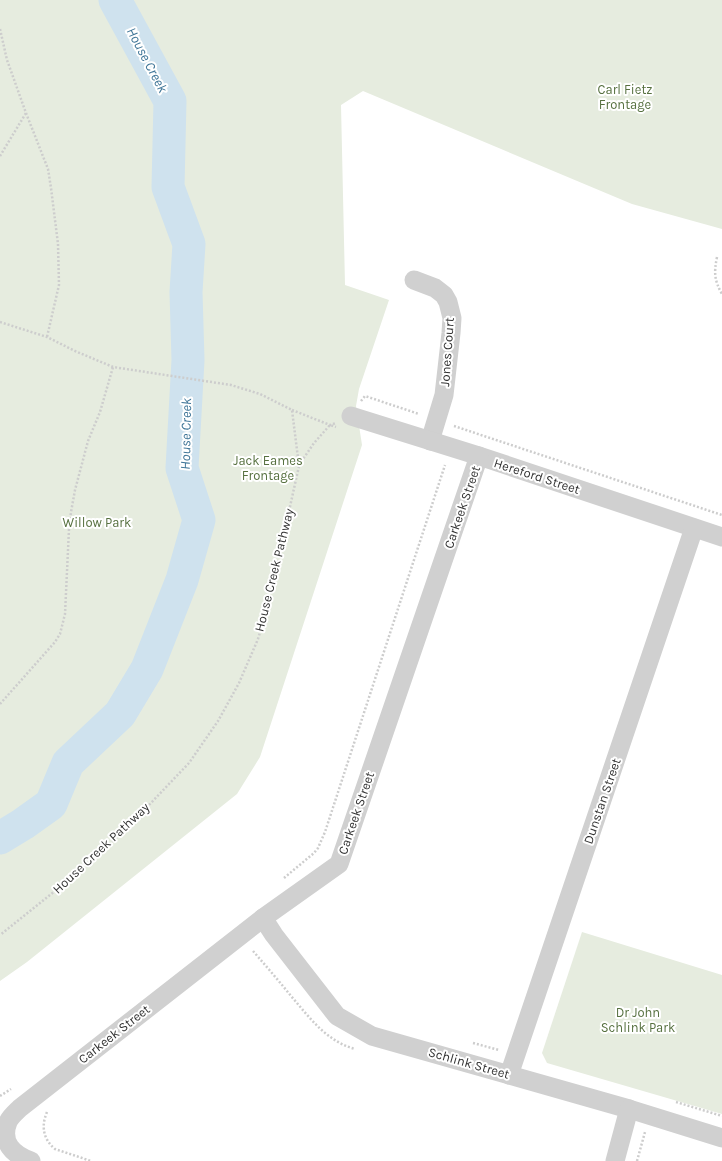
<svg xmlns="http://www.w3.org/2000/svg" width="722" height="1161" viewBox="0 0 722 1161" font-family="Karla,sans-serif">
<rect width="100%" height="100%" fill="#fff"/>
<g fill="#e6ecdf">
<polygon points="0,0 722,0 722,229 632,204 363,91 341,105 345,285 389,300 359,389 356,406 362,445 260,757 237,794 27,962 0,981"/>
<polygon points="582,932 722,975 722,1114 547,1063 542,1053"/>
</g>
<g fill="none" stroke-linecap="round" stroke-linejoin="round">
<polyline stroke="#cfe2ee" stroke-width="33" points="0,838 23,824 51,804 68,763 120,714 147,669 182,580 199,520 182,468 188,360 186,292 189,244 168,187 170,101 115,0"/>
<g stroke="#cdcdcd" stroke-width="2.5" stroke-dasharray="2 2" stroke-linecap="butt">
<polyline points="0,29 7,60 26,113 48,169 51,188 58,244 59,285 47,337"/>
<polyline points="0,156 26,113"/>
<path d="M717,257c-3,15 -3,23 5,37"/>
<polyline points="0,322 47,337 75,351 113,367 231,385 260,394 292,410 299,466 268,606 258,639 239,683 218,721 189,763 129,826 86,866 0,935"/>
<polyline points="361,401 365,396 419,414"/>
<polyline points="292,410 330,425 336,423"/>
<polyline points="454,426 722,515"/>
<polyline points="299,465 314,443 330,425 336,427"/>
<polyline points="0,704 55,642 60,634 65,614 69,529 71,512 75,490 88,441 100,412 113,367"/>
<polyline points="284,878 314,853 318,848 325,832 445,465"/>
<path d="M253,951c13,15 26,30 38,45 19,22 35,45 64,53"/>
<polyline points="473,1043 499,1050"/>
<polyline points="0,1096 11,1089"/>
<polyline points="676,1102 722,1116"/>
<path d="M47,1112c-6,14 -4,27 8,37l36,12"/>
<polyline points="637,1161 645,1132"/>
</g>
<g stroke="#d0d0d0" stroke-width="19">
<polyline points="414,280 435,288 444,295 448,302 452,318 451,333 444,395 430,441"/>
<polyline points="351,416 479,456 722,537"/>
<polyline points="263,918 274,935 337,1016 372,1036 629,1109 722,1138"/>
<polyline points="509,1075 694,528"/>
<path d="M31,1161c-18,-6 -31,-19 -23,-39 2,-5 8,-10 12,-14l243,-190 76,-54 140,-408"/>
<polyline points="615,1161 629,1109"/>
</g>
</g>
<g text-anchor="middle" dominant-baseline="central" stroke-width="4" stroke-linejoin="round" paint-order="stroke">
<g font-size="13" fill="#56703f" stroke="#fff">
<text x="625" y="89">Carl Fietz<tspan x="625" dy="15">Frontage</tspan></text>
<text x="268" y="460">Jack Eames<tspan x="268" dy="15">Frontage</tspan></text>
<text x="97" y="522">Willow Park</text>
<text x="638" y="1012">Dr John<tspan x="638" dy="15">Schlink Park</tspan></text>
</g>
<g font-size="13" fill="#333" stroke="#fff">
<text transform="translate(447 352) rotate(-86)">Jones Court</text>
<text transform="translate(537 476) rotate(18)">Hereford Street</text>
<text transform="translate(462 507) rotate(-71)">Carkeek Street</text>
<text transform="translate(274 570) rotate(-76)">House Creek Pathway</text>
<text transform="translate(602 801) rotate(-71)">Dunstan Street</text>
<text transform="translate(356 813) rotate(-71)">Carkeek Street</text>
<text transform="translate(101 848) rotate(-43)">House Creek Pathway</text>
<text transform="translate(114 1034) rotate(-38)">Carkeek Street</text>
<text transform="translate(469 1063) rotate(16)">Schlink Street</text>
</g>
<g font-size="14" font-style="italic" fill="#3f7597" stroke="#fff">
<text transform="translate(147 60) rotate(62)">House Creek</text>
<text transform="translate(186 434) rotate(-89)">House Creek</text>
</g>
</g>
</svg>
